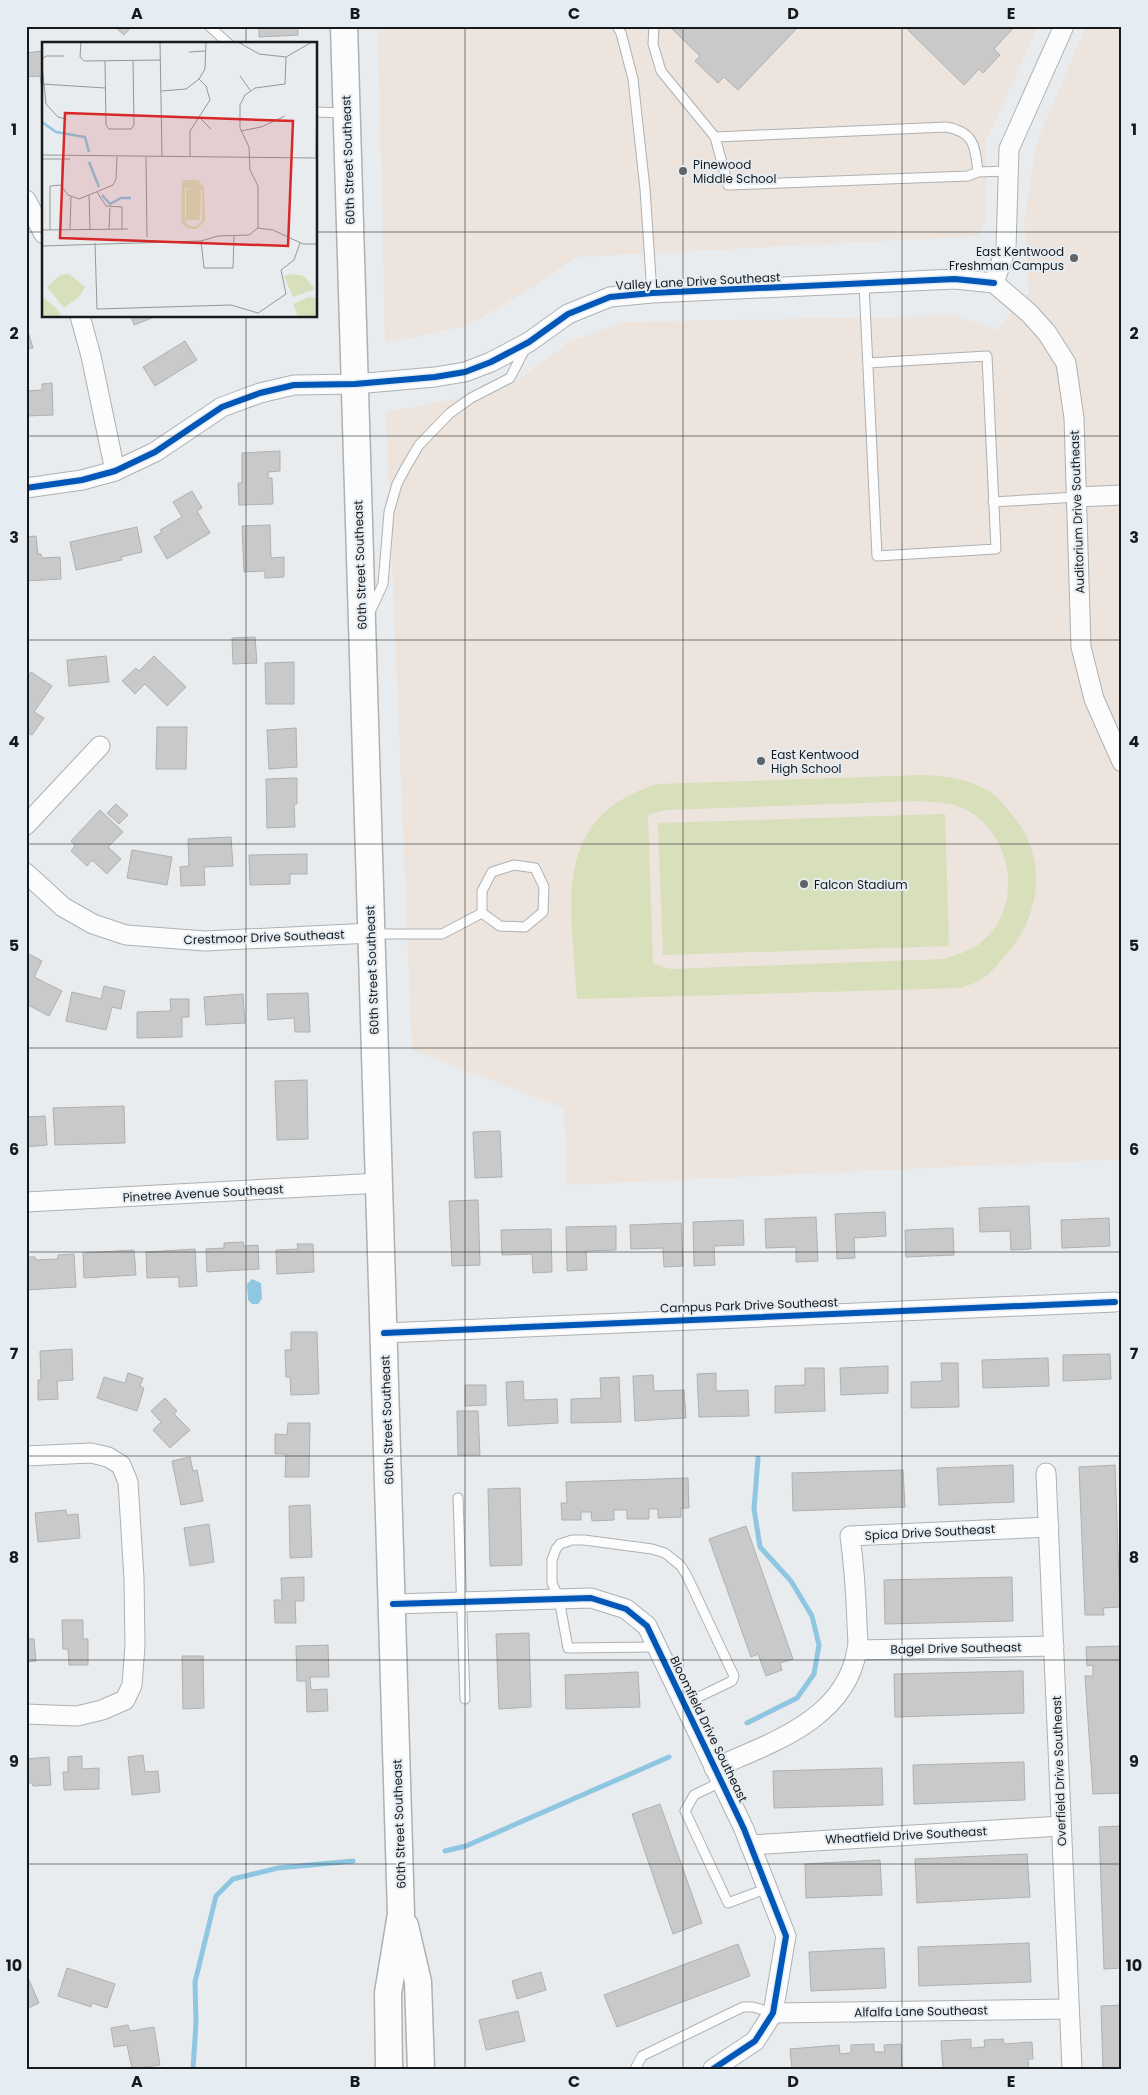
<svg xmlns="http://www.w3.org/2000/svg" width="1148" height="2095" viewBox="0 0 1148 2095" font-family="Poppins,sans-serif">
<rect width="100%" height="100%" fill="#e8ecef"/>
<g fill="#ede4dd">
<polygon points="378,26 1038,26 986,141 986,219 979,236 577,257 524,293 466,326 385,343"/>
<polygon points="1086,26 1122,26 1122,1159 567,1185 564,1108 412,1050 386,412 504,390 571,341 625,322 957,316 996,330 1029,292 1024,224 1037,141"/>
</g>
<g fill="#d8dfbb" fill-rule="evenodd">
<path d="M923,775c24,1 45,4 66,16 9,6 17,16 24,25 37,44 27,105 -12,144 -5,6 -12,15 -19,19 -6,4 -14,6 -21,9l-384,11c-5,-91 -29,-182 81,-215zM919,801c13,1 28,1 41,6 54,22 66,102 19,137 -10,7 -23,11 -35,15l-273,10 -18,-5 -5,-149 17,-5z"/>
<polygon points="945,814 949,946 663,955 658,823"/>
</g>
<polygon fill="#8fc6e1" points="252,1279 261,1283 262,1299 258,1304 252,1304 248,1300 247,1284"/>
<g fill="none" stroke-linecap="round" stroke-linejoin="round">
<g stroke="#8fc6e1" stroke-width="5">
<polyline points="747,1723 797,1698 814,1674 819,1645 812,1616 791,1581 760,1547 754,1509 758,1458"/>
<polyline points="445,1851 466,1846 669,1757"/>
<polyline points="193,2069 196,2023 195,1982 216,1896 233,1879 278,1868 353,1861"/>
</g>
</g>
<g fill="#c9c9ca" stroke="#afb0b0">
<polygon points="114,26 132,26 124,35"/>
<polygon points="259,26 298,26 298,35 259,37"/>
<polygon points="673,26 799,26 738,90 724,77 718,83 695,61 700,56 671,28"/>
<polygon points="904,26 1015,26 994,49 1000,55 983,73 979,69 964,85"/>
<polygon points="42,51 44,56 43,97 40,76 26,77 26,53"/>
<polygon points="131,316 152,316 152,318 134,325"/>
<polygon points="26,325 33,348 26,349"/>
<polygon points="185,341 197,360 155,386 143,367"/>
<polygon points="52,383 53,415 26,416 26,391 42,390 42,384"/>
<polygon points="280,451 280,471 268,472 268,478 272,478 273,504 239,505 238,483 242,483 242,453"/>
<polygon points="192,491 202,508 197,511 210,533 167,559 154,537 162,532 160,530 182,517 173,502"/>
<polygon points="270,525 271,558 284,557 284,577 265,578 265,571 244,572 242,526"/>
<polygon points="137,527 142,552 121,557 122,560 76,570 70,542"/>
<polygon points="36,536 38,554 41,554 42,558 60,557 61,579 26,581 26,537"/>
<polygon points="255,637 257,663 233,664 232,638"/>
<polygon points="106,656 109,682 69,686 67,660"/>
<polygon points="154,656 186,687 167,706 145,684 135,694 122,681 136,668 139,671"/>
<polygon points="294,662 294,704 266,704 265,663"/>
<polygon points="31,672 52,686 34,712 44,718 32,735 26,732 26,679"/>
<polygon points="157,727 187,727 186,769 156,769"/>
<polygon points="296,728 297,767 269,769 267,730"/>
<polygon points="297,778 297,804 294,804 295,827 267,828 266,779"/>
<polygon points="116,804 128,815 119,824 107,813"/>
<polygon points="100,810 123,832 108,847 121,859 107,874 92,860 87,866 71,851 75,846 71,841"/>
<polygon points="231,837 233,866 204,867 205,885 181,886 180,867 189,866 188,839"/>
<polygon points="132,850 172,857 167,885 127,878"/>
<polygon points="307,854 307,874 290,874 290,884 250,885 249,855"/>
<polygon points="27,953 42,961 34,977 62,991 49,1016 26,1004"/>
<polygon points="104,986 125,991 121,1009 112,1007 106,1030 66,1021 72,992 101,999"/>
<polygon points="308,993 310,1032 295,1032 294,1018 268,1020 267,994"/>
<polygon points="243,994 245,1023 206,1025 204,997"/>
<polygon points="170,999 189,999 189,1017 182,1017 182,1037 137,1038 137,1012 171,1011"/>
<polygon points="307,1080 308,1139 277,1140 275,1081"/>
<polygon points="124,1106 125,1143 55,1145 53,1108"/>
<polygon points="45,1116 47,1145 26,1147 26,1117"/>
<polygon points="500,1131 502,1177 475,1178 473,1132"/>
<polygon points="478,1200 480,1265 452,1266 449,1201"/>
<polygon points="1029,1206 1031,1249 1011,1250 1010,1231 980,1232 979,1208"/>
<polygon points="885,1212 886,1236 854,1238 855,1258 837,1259 835,1214"/>
<polygon points="816,1217 818,1261 796,1262 796,1247 766,1248 765,1219"/>
<polygon points="1109,1218 1110,1246 1062,1248 1061,1220"/>
<polygon points="743,1220 744,1245 714,1246 715,1265 694,1266 693,1222"/>
<polygon points="681,1223 683,1266 664,1267 663,1248 631,1249 630,1225"/>
<polygon points="616,1226 616,1250 586,1251 587,1270 567,1271 566,1227"/>
<polygon points="953,1228 954,1255 906,1257 905,1230"/>
<polygon points="551,1229 552,1272 533,1273 532,1254 502,1255 501,1230"/>
<polygon points="243,1242 244,1246 258,1245 259,1269 207,1272 206,1249 224,1248 224,1243"/>
<polygon points="297,1244 313,1244 314,1272 277,1274 276,1250 298,1249"/>
<polygon points="195,1249 197,1286 179,1287 179,1277 147,1278 146,1252"/>
<polygon points="134,1250 136,1275 84,1278 83,1253"/>
<polygon points="74,1254 76,1287 26,1290 26,1257 35,1257 36,1260 58,1259 58,1255"/>
<polygon points="291,1332 317,1332 319,1394 291,1395 290,1377 286,1377 285,1350 291,1350"/>
<polygon points="72,1349 73,1380 57,1381 58,1399 38,1400 38,1380 41,1380 40,1351"/>
<polygon points="1110,1354 1111,1379 1063,1381 1063,1355"/>
<polygon points="1048,1358 1049,1386 983,1388 982,1360"/>
<polygon points="941,1363 958,1363 959,1407 911,1408 911,1382 942,1381"/>
<polygon points="888,1366 888,1393 841,1395 840,1368"/>
<polygon points="805,1368 824,1368 825,1411 775,1413 775,1386 805,1385"/>
<polygon points="128,1373 143,1378 140,1386 144,1388 137,1411 97,1398 104,1377 125,1383"/>
<polygon points="716,1373 716,1391 748,1390 749,1416 699,1417 697,1374"/>
<polygon points="653,1375 654,1391 684,1390 686,1418 635,1421 633,1376"/>
<polygon points="619,1377 621,1422 571,1423 571,1399 601,1398 600,1378"/>
<polygon points="523,1381 524,1400 557,1399 558,1423 508,1426 506,1382"/>
<polygon points="465,1385 486,1385 486,1405 465,1406"/>
<polygon points="165,1398 177,1411 174,1414 190,1430 170,1448 153,1430 161,1422 151,1411"/>
<polygon points="457,1411 478,1411 480,1455 458,1455"/>
<polygon points="288,1423 310,1423 309,1477 285,1477 286,1454 275,1454 275,1434 287,1435"/>
<polygon points="190,1457 193,1471 197,1470 203,1501 181,1505 172,1461"/>
<polygon points="1013,1465 1014,1502 939,1505 937,1468"/>
<polygon points="1115,1465 1120,1607 1103,1608 1104,1615 1085,1615 1079,1467"/>
<polygon points="903,1470 905,1507 793,1511 792,1473"/>
<polygon points="688,1478 689,1508 681,1508 681,1517 658,1518 658,1509 649,1509 649,1519 627,1519 627,1510 614,1510 614,1520 592,1521 591,1512 581,1512 581,1520 562,1520 561,1503 567,1503 566,1482"/>
<polygon points="520,1488 522,1565 490,1566 488,1489"/>
<polygon points="310,1505 312,1557 290,1558 289,1506"/>
<polygon points="66,1510 67,1515 78,1514 80,1538 38,1542 35,1513"/>
<polygon points="209,1524 214,1562 190,1566 184,1528"/>
<polygon points="746,1526 793,1659 780,1663 782,1670 766,1676 758,1654 751,1657 709,1539"/>
<polygon points="304,1577 304,1601 295,1601 296,1623 275,1623 274,1600 282,1600 281,1578"/>
<polygon points="1012,1577 1013,1621 885,1624 884,1580"/>
<polygon points="62,1620 83,1620 83,1639 88,1639 88,1665 69,1665 68,1649 63,1649"/>
<polygon points="529,1633 531,1707 499,1709 496,1634"/>
<polygon points="26,1639 34,1639 36,1661 26,1662"/>
<polygon points="328,1645 329,1677 310,1677 311,1690 327,1689 328,1711 307,1712 306,1681 297,1681 296,1646"/>
<polygon points="1122,1646 1122,1793 1093,1794 1085,1676 1093,1676 1093,1665 1087,1666 1086,1647"/>
<polygon points="182,1656 203,1656 204,1708 183,1709"/>
<polygon points="1023,1671 1024,1713 895,1717 894,1674"/>
<polygon points="638,1672 640,1707 566,1709 565,1675"/>
<polygon points="143,1755 145,1772 158,1771 160,1792 132,1795 128,1757"/>
<polygon points="82,1756 82,1769 99,1768 99,1789 64,1790 63,1772 68,1772 68,1757"/>
<polygon points="49,1757 51,1785 33,1786 32,1783 26,1783 26,1759"/>
<polygon points="1024,1762 1025,1800 914,1804 913,1765"/>
<polygon points="882,1768 883,1805 774,1808 773,1771"/>
<polygon points="660,1804 702,1923 673,1934 632,1814"/>
<polygon points="1122,1826 1122,1968 1104,1969 1099,1827"/>
<polygon points="1027,1854 1030,1897 917,1903 915,1859"/>
<polygon points="880,1860 882,1895 806,1898 805,1864"/>
<polygon points="1029,1943 1031,1982 919,1986 918,1947"/>
<polygon points="738,1944 750,1976 617,2027 604,1995"/>
<polygon points="884,1948 886,1988 811,1991 809,1952"/>
<polygon points="67,1968 115,1984 107,2008 92,2003 91,2007 58,1996"/>
<polygon points="541,1972 546,1990 517,1999 512,1981"/>
<polygon points="26,1973 39,2003 26,2009"/>
<polygon points="1122,2005 1122,2069 1103,2069 1101,2006"/>
<polygon points="518,2011 525,2041 486,2050 479,2020"/>
<polygon points="128,2025 130,2031 154,2027 160,2065 132,2069 127,2045 114,2047 111,2028"/>
<polygon points="971,2039 971,2048 985,2047 984,2040 1003,2039 1004,2044 1032,2042 1033,2059 1028,2059 1029,2069 943,2069 941,2041"/>
<polygon points="874,2044 874,2052 885,2052 884,2045 901,2044 902,2069 792,2069 790,2049 839,2045 840,2054 851,2053 851,2045"/>
</g>
<g fill="none" stroke-linecap="round" stroke-linejoin="round">
<defs>
<g id="service">
<polyline points="209,26 229,44"/>
<polyline points="617,26 621,33 633,79 645,189 652,293"/>
<polyline points="654,26 653,44 661,71 715,137"/>
<polyline points="316,112 344,113"/>
<path d="M978,172l-10,4 -240,9 -13,-48 231,-10c29,5 29,20 32,45l30,-1"/>
<polyline points="864,284 877,556 996,549 987,356 868,363"/>
<polyline points="993,502 1077,497"/>
<polyline points="370,612 383,584 389,512 397,484 406,467 419,445 450,413 471,398 510,378 526,347"/>
<polyline points="374,934 442,934 482,913 482,891 492,872 514,865 535,868 544,887 543,912 525,927 500,926 482,913"/>
<polyline points="458,1498 465,1699"/>
<polyline points="657,1647 568,1648 559,1599 552,1583 552,1560 556,1549 560,1544 572,1540 584,1540 652,1549 665,1553 681,1566 687,1576 734,1676 732,1681 684,1704"/>
<polyline points="721,1782 694,1795 685,1811 728,1903 768,1888"/>
<polyline points="635,2069 642,2056 743,2007 753,2007 773,2013"/>
</g>
<g id="minor">
<polyline points="26,200 44,234"/>
<polyline points="994,283 1029,313 1047,333 1066,363 1074,418 1081,647 1094,699 1122,762"/>
<polyline points="994,283 1006,248 1009,149 1064,26"/>
<polyline points="80,316 91,356 115,471"/>
<polyline points="26,488 82,480 115,471 155,452 222,407 260,393 294,385 355,384 435,377 465,372 491,362 529,342 568,314 610,297 652,293 955,279 994,283"/>
<polyline points="1077,497 1122,495"/>
<polyline points="26,825 100,746"/>
<polyline points="26,873 63,907 93,924 126,935 205,941 371,933"/>
<polyline points="26,1202 380,1183"/>
<polyline points="384,1333 1115,1302"/>
<polyline points="26,1456 91,1453 108,1457 121,1465 128,1482 134,1578 135,1646 132,1685 125,1700 102,1710 77,1716 26,1714"/>
<polyline points="1046,1473 1072,2069"/>
<polyline points="393,1604 591,1598 626,1609 647,1626 744,1829 786,1936 773,2013 755,2041 713,2069"/>
<polyline points="857,1650 1054,1646"/>
<path d="M714,1768c57,-25 131,-48 143,-118 2,-8 0,-18 0,-26 -1,-30 -3,-59 -7,-88l199,-9"/>
<polyline points="750,1845 1061,1826"/>
<polyline points="773,2013 1069,2009"/>
</g>
<g id="secondary">
<polyline points="344,26 401,1914 388,1993 389,2069"/>
<polyline points="405,1926 418,1982 421,2069"/>
</g>
</defs>
<use href="#service" stroke="#adb1b3" stroke-width="11"/>
<use href="#minor" stroke="#adb1b3" stroke-width="21"/>
<use href="#secondary" stroke="#adb1b3" stroke-width="29"/>
<use href="#service" stroke="#fcfcfd" stroke-width="9"/>
<use href="#minor" stroke="#fcfcfd" stroke-width="19"/>
<use href="#secondary" stroke="#fcfcfd" stroke-width="26"/>
<defs>
<g id="cycleway">
<polyline points="26,488 82,480 115,471 155,452 222,407 260,393 294,385 355,384 435,377 465,372 491,362 529,342 568,314 610,297 652,293 955,279 994,283"/>
<polyline points="384,1333 1115,1302"/>
<polyline points="393,1604 591,1598 626,1609 647,1626 744,1829 786,1936 773,2013 755,2041 713,2069"/>
</g>
</defs>
<use href="#cycleway" stroke="#e5ecf2" stroke-width="9"/>
<use href="#cycleway" stroke="#0057b8" stroke-width="6"/>
</g>
<path fill="none" stroke="#171a1c" stroke-width="1" stroke-opacity="0.55" d="M246,26v18M465,26v2043M683,26v2043M902,26v2043M26,232h18M316,232h806M246,316v1753M26,436h1096M26,640h1096M26,844h1096M26,1048h1096M26,1252h1096M26,1456h1096M26,1660h1096M26,1864h1096"/>
<g fill="#606466" stroke="#e5ecf2" stroke-width="2">
<circle cx="683" cy="171" r="5"/>
<circle cx="1074" cy="258" r="5"/>
<circle cx="761" cy="761" r="5"/>
<circle cx="804" cy="884" r="5"/>
</g>
<g text-anchor="middle" dominant-baseline="central" stroke-width="4" stroke-linejoin="round" paint-order="stroke">
<g font-size="12" fill="#171a1c" stroke="#e5ecf2">
<text transform="translate(348 160) rotate(-92)">60th Street Southeast</text>
<text transform="translate(698 281) rotate(-3)">Valley Lane Drive Southeast</text>
<text transform="translate(1077 512) rotate(-92)">Auditorium Drive Southeast</text>
<text transform="translate(360 565) rotate(-92)">60th Street Southeast</text>
<text transform="translate(264 937) rotate(-2)">Crestmoor Drive Southeast</text>
<text transform="translate(372 970) rotate(-92)">60th Street Southeast</text>
<text transform="translate(203 1193) rotate(-3)">Pinetree Avenue Southeast</text>
<text transform="translate(749 1305) rotate(-2)">Campus Park Drive Southeast</text>
<text transform="translate(387 1420) rotate(-92)">60th Street Southeast</text>
<text transform="translate(930 1532) rotate(-3)">Spica Drive Southeast</text>
<text transform="translate(956 1648) rotate(-1)">Bagel Drive Southeast</text>
<text transform="translate(709 1729) rotate(64)">Bloomfield Drive Southeast</text>
<text transform="translate(1059 1771) rotate(-92)">Overfield Drive Southeast</text>
<text transform="translate(399 1824) rotate(-92)">60th Street Southeast</text>
<text transform="translate(906 1835) rotate(-3)">Wheatfield Drive Southeast</text>
<text transform="translate(921 2011) rotate(-1)">Alfalfa Lane Southeast</text>
</g>
<g font-size="12" fill="#171a1c" stroke="#e5ecf2" text-anchor="start">
<text x="693" y="164">Pinewood<tspan x="693" dy="14">Middle School</tspan></text>
<text x="1064" y="251" text-anchor="end">East Kentwood<tspan x="1064" dy="14">Freshman Campus</tspan></text>
<text x="771" y="754">East Kentwood<tspan x="771" dy="14">High School</tspan></text>
<text x="814" y="884">Falcon Stadium</text>
</g>
</g>
<g transform="translate(42 42)">
<rect width="275" height="275" fill="#e8ecef"/>
<path d="M140,138h16l6,7 1,34 -8,8h-9l-7,-7zM143,146l17,2v30l-7,7 -7,-2 -3,-5zM144,147h15l-1,31h-14zM27,232l16,13 -6,10 -15,11 -17,-21 13,-12zM251,232l11,2 11,13 -22,8 -9,-21zM0,254l17,15 3,6h-20zM266,255l9,1v19h-19l-5,-13z" fill="#d8dfbb" fill-rule="evenodd"/>
<path fill="none" stroke="#8fc6e1" stroke-width="2.5" d="M0,80l14,10 29,5 4,15M47,120l10,25M60,153l8,9 11,-6h10"/>
<path fill="none" stroke="#94989b" stroke-width="1" d="M39,0l-1,15 4,4 77,-1M118,0l2,115M196,0l21,12 27,3 26,-15M147,10l16,-1M0,17l4,-3h18M63,19l1,64 3,4h22l3,-4 -1,-64M0,23l4,39 12,13 8,2M198,34l10,14M0,42l63,4M119,49l25,-2 13,-10 6,-10 1,-27M158,76l11,11M199,89l20,-4 24,-11M0,113l275,3M104,115l1,80M148,115v-26l20,-31 -4,-14 -7,-7M274,115l1,-66M0,117h28M20,117v28l6,8 11,4 34,-14 3,-6 1,-22M55,150l9,14 16,1v22M47,153l1,34M216,186v-42l-8,-16 -1,-23 -9,-19v-23l5,-10 10,-7 30,-4 1,-27M216,186l15,2 30,14h14M28,187l1,-32M67,187l1,-21M0,188l86,-1M8,188v-44l12,-1M159,199l3,27h29l1,-32M53,201l2,66 134,-4 27,8 28,-19 -5,-24 13,-10 6,-17M0,204l159,-5 17,-5 31,-1 9,-7"/>
<path fill="#d62828" fill-opacity="0.15" stroke="#d62828" stroke-width="2.5" d="M23,71l228,8 -5,125 -228,-8z"/>
<rect width="275" height="275" fill="none" stroke="#171a1c" stroke-width="2.5"/>
</g>
<rect width="1148" height="2095" fill="none" stroke="#e5ecf2" stroke-width="55"/>
<rect x="28" y="28" width="1092" height="2040" fill="none" stroke="#171a1c" stroke-width="2"/>
<g font-size="16" text-anchor="middle" font-weight="bold" fill="#171a1c">
<text x="137" y="19">A</text>
<text x="355" y="19">B</text>
<text x="574" y="19">C</text>
<text x="793" y="19">D</text>
<text x="1011" y="19">E</text>
<text x="14" y="135">1</text>
<text x="1134" y="135">1</text>
<text x="14" y="339">2</text>
<text x="1134" y="339">2</text>
<text x="14" y="543">3</text>
<text x="1134" y="543">3</text>
<text x="14" y="747">4</text>
<text x="1134" y="747">4</text>
<text x="14" y="951">5</text>
<text x="1134" y="951">5</text>
<text x="14" y="1155">6</text>
<text x="1134" y="1155">6</text>
<text x="14" y="1359">7</text>
<text x="1134" y="1359">7</text>
<text x="14" y="1563">8</text>
<text x="1134" y="1563">8</text>
<text x="14" y="1767">9</text>
<text x="1134" y="1767">9</text>
<text x="14" y="1971">10</text>
<text x="1134" y="1971">10</text>
<text x="137" y="2087">A</text>
<text x="355" y="2087">B</text>
<text x="574" y="2087">C</text>
<text x="793" y="2087">D</text>
<text x="1011" y="2087">E</text>
</g>
</svg>
